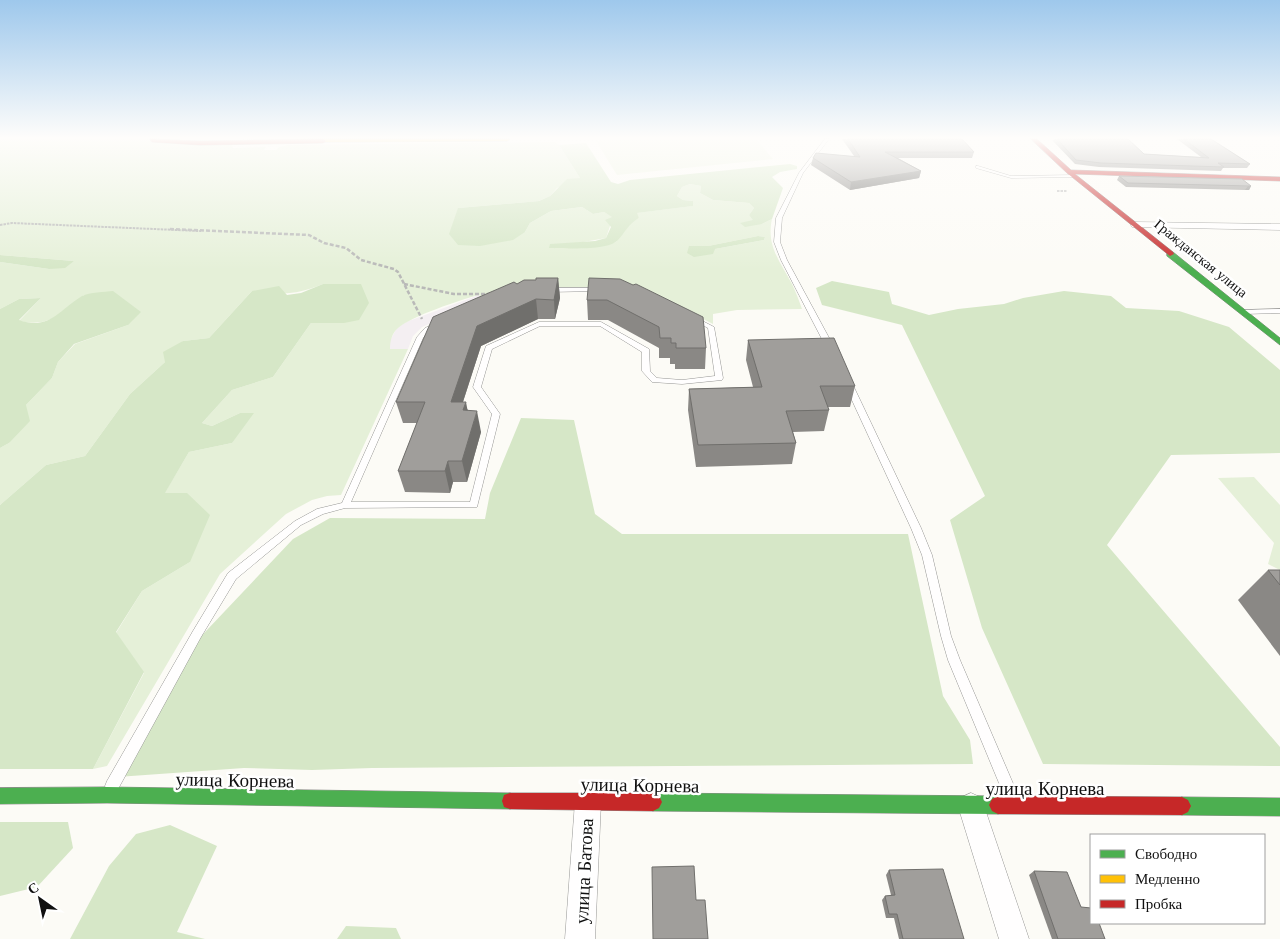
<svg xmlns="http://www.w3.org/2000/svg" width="1280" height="939" viewBox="0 0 1280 939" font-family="'Libre Baskerville',serif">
<rect width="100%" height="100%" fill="#fcfbf6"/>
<polygon fill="#f4eff2" points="479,295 486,300 422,327 413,336 408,349 390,349 390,341 396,329 406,322"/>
<g fill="#e5f0d8" fill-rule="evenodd">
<path d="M0,139h157l-5,2 80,4 1,3 33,-1 -2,3h12l3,-3 9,-2 267,-3 4,3 21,33 -23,10 -7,8 -11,5 -81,7 67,24 5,-9 21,-12 31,-4 11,7 11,-2 9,5 -7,21 -56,10 42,-1 24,-5 14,-19 9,-5 -3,-5 56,-7 1,-5 -10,-1 -6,-4 5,-9 8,-3 11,2 -1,7 13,7 36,3 5,5 -5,7 13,9 10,-5c-6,27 8,42 20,65 4,8 7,17 10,25l-65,1 -24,4v10l-61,-31 -24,-6h-91l-51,13 -7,-5c-19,5 -67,21 -81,33 -6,5 -8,13 -8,21h18l-67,146 -14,1 -15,4 -26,14 -66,60 -113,192 -14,3 51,-96 -28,-40 26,-42 48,-29 -26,-68 25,-42 43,-9 8,-30 -28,13 -10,-3 30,-33 41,-13 38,-54h33l-21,-39c-30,12 -39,10 -71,7l-43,47 -26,3 -18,21 -35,32 -45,62 -39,9 -46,40v-57l9,-5 17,-38 26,-27 6,-16 17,-18 53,-19 -44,-30c-24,18 -34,33 -65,26l22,-23 -22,1 -19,10v-47l49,7 25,-8 -74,-6zM758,236l7,1 -1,3 -49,9 -26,-3h19z"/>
<polygon points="1254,477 1280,505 1280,570 1268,564 1274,543 1218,478"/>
</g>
<g fill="#d6e7c7">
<path d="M586,143l25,39 7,2 12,-4 160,-16 7,2v3l-17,3 -8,5 11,11 -11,31 -10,5 -17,3 -5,-4 13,-3 -4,-5 5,-7 -5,-5 -36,-3 -13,-7 1,-7 -11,-2 -8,3 -5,9 6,4 10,1v5l-56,7 2,5c-11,6 -14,15 -22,23 -11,10 -53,7 -68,7l1,-4 45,-3 11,-3 5,-11 -6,-7 7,-3 -8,-5 -11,2 -11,-7 -31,4 -21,12 -5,9 -12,8 -33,6 -22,-1 -9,-11 9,-26 81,-7 11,-5 17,-17 13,-1 -21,-33z"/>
<polygon points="758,236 765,237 764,240 715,249 713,254 694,257 687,253 689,246 708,246"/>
<polygon points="0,255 74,261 65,268 49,269 0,262"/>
<polygon points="832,281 889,292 892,304 929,315 958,309 1004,304 1023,298 1064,291 1111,296 1126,308 1179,311 1229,327 1280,370 1280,453 1171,455 1107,545 1280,747 1280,766 1043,764 982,628 950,520 985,496 902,325 822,305 816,288"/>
<polygon points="323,284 361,284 369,303 359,320 344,323 311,323 273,377 232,390 202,423 212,426 240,413 254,413 232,443 189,452 165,493 187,493 210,515 190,562 142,591 116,632 144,672 93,769 0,769 0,505 46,465 85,456 130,394 165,362 163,352 183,341 209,338 252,291 279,286 287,295 301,293"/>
<path d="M113,291l28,21 -13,13 -54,19 -16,18 -6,16 -26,27 4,16 -21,22 -9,5v-139l19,-10 22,-1 -22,22c30,11 40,-10 63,-24 8,-4 22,-4 31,-5z"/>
<polygon points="521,418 574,420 595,514 622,534 908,534 943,696 970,740 973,764 372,768 312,770 244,768 117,777 189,649 293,539 330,518 485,519 490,493"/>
<polygon points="0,822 68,822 73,848 37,887 0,896"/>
<polygon points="170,825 217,846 177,932 205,939 70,939 109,866 136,834"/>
<polygon points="346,926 396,928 401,939 337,939"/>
</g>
<polygon fill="#eef4e2" points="623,139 756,139 773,159 617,175 596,141"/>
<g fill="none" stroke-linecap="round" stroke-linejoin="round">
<defs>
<g id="lane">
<polygon points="825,139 829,139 803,173 782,218 780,242 787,260 834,347 830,349 826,347 781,260 774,242 776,218 799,173"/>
<polygon points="978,166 1011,176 1074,175 1076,176 1074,177 1011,178 976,168 976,166"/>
<polygon points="599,288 602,290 601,291 547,292 544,290 547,288"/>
<polygon points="1280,309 1280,313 1243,314 1240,312 1243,310"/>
<polygon points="693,316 714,327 723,378 722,380 682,384 652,382 642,371 642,352 600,326 540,326 492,349 481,387 500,414 477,507 345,508 323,514 301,525 236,579 201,637 117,791 112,793 107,791 105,786 107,781 193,631 228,573 295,521 317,509 342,503 417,337 425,328 438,322 441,324 429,330 423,338 351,502 470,502 492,414 473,387 486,346 539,322 601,322 649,349 650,371 657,378 682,380 715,376 708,328 691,319 691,317"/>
<polygon points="845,381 848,381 852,383 921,528 932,555 951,636 960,660 1018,795 1016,800 1011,802 1006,800 948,660 941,636 922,555 911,528 844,383"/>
</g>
<g id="street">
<polygon points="1136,222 1280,224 1280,230 1132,227 1131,225"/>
<polygon points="588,789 597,793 601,802 595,939 565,939 575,802 579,793"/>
<polygon points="971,793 980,797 984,806 1029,939 999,939 958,806 962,797"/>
</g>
<g id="fast">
<polygon points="1167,252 1173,252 1280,338 1280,345 1167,256"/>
<polygon points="107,787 510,793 516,795 518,801 516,807 510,809 107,803 0,804 0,788"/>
<polygon points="653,793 998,796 1004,799 1007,805 1004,811 998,814 653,811 647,808 644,802 647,796"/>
<polygon points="1182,797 1280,798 1280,816 1182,815 1176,812 1173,806 1176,800"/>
</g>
<polygon id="slow" points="323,139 510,139 507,141 321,142"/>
<g id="jam">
<polygon points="150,139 200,141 323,139 326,141 323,143 200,145 152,142"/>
<polygon points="1031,139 1037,139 1071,170 1280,177 1280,181 1075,174 1173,252 1174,254 1170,256 1067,173"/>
<polygon points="510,793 653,793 659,796 662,802 659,808 653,811 510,809 504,807 502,801 504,795"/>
<polygon points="998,796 1182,797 1188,800 1191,806 1188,812 1182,815 998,814 992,811 989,805 992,799"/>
</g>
</defs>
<use href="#lane" stroke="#969694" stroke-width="1"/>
<use href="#street" stroke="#969694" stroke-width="1"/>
<use href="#fast" stroke="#8d8c8a" stroke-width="1"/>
<use href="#slow" stroke="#8d8c8a" stroke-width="1"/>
<use href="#jam" stroke="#8d8c8a" stroke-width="1"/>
<g stroke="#b9b9b8" stroke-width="2" stroke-dasharray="2.5 1" stroke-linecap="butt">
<polyline points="1057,191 1067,191"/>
<polyline points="0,225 12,223 201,231"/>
</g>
<g stroke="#b9b9b8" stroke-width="2.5" stroke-dasharray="4 2" stroke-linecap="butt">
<polyline points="170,229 309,235 324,243 346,248 361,260 394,269 398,272 422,319"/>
<polyline points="404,284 454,294 493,294"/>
</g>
<use href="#lane" fill="#fffefe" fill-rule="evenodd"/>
<use href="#street" fill="#fffefe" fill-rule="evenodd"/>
<use href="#fast" fill="#4caf50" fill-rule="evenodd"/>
<use href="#slow" fill="#ffc107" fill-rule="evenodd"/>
<use href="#jam" fill="#c62828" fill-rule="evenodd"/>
</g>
<g fill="#8a8885">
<polygon points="842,139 962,139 974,152 972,158 898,158 921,171 919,178 850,190 811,165 813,158 854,156"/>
<polygon points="1054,139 1128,139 1144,154 1201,157 1177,139 1211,139 1250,164 1247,168 1223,168 1221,171 1099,167 1075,164 1053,141"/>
<polygon points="1119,176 1251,186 1249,190 1245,190 1126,187 1117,180"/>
<polygon points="558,278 560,298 555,319 538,319 481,346 463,402 481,432 467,482 453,482 450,493 405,492 398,471 417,423 403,423 396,402 517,284 536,280"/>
<polygon points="633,285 706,348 705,369 675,369 675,364 670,364 670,358 659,358 659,348 608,320 588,320 587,300"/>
<polygon points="748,340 855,386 850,407 828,407 829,410 824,431 793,432 796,443 792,464 696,467 688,410 689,389 753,387 746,360"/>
<polygon points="1268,570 1280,570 1280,656 1238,600"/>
<polygon points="889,870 964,939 899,939 894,918 886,918 882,900 885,896 891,895 886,875"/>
<polygon points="1034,871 1081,907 1105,939 1052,939 1029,875"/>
</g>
<g fill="#706f6c">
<polygon points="921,171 919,178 850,190 851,182"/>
<polygon points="1248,186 1251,186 1249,190 1245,190"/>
<polygon points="558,278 560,298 555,319 554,300"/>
<polygon points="536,299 538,319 481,346 456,423 451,402 477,326"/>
<polygon points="466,402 470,423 463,410"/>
<polygon points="477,411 481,432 467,482 462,461"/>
<polygon points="448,461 453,482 450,493 445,471"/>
</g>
<g fill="#a09e9b" stroke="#706f6c">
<polygon points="848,139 962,139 974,152 885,152 921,171 851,182 813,158 816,153 860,157"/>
<polygon points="1057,139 1128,139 1144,154 1209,158 1184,139 1211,139 1250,164 1218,163 1224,167 1101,163 1076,160"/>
<polygon points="1119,176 1242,179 1251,186 1128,183"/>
<polygon points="536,278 558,278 554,300 536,299 477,326 451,402 466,402 463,410 477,411 462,461 448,461 445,471 398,471 425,402 396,402 433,317 514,282 517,284 524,280 536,280"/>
<polygon points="589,278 620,279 633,285 636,284 703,317 706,348 676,348 676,343 671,343 671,338 660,338 659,327 607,300 587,300"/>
<polygon points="834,338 855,386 820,386 829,410 786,411 796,443 698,445 689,389 762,387 748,340"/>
<polygon points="1268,570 1280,570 1280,585"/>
<polygon points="694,866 696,900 705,900 708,939 653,939 652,867"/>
<polygon points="943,869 964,939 903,939 897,914 889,914 885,896 895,895 889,870"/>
<polygon points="1034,871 1067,872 1081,907 1091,908 1091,923 1099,923 1105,939 1058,939"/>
</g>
<linearGradient id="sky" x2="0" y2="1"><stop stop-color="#9ec8ec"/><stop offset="0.51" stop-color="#fefdfb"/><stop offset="1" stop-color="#fefdfb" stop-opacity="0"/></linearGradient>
<rect width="1280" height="270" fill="url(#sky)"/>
<g text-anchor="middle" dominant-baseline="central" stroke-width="5" stroke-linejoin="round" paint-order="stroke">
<g font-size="14" fill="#101010" stroke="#fff">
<text transform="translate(1201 258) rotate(39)">Гражданская улица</text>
</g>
<g font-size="19" fill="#101010" stroke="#fff">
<text transform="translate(235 780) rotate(1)">улица Корнева</text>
<text transform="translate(640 785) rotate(1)">улица Корнева</text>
<text x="1045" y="788">улица Корнева</text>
<text transform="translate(584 871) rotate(-87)">улица Батова</text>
</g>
</g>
<rect x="1090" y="834" width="175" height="90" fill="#ffffff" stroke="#9f9f9f"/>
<rect x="1100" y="850" width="25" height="8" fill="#4caf50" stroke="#9f9f9f"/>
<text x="1135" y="859" font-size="15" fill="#101010">Свободно</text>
<rect x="1100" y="875" width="25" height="8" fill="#ffc107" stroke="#9f9f9f"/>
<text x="1135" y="884" font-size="15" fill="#101010">Медленно</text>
<rect x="1100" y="900" width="25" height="8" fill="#c62828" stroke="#9f9f9f"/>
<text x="1135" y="909" font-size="15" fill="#101010">Пробка</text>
<g transform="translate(40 899) rotate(327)" stroke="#ffffff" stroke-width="4" paint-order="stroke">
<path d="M0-4L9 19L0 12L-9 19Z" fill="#101010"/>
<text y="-8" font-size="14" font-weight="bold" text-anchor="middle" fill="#101010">С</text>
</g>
</svg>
